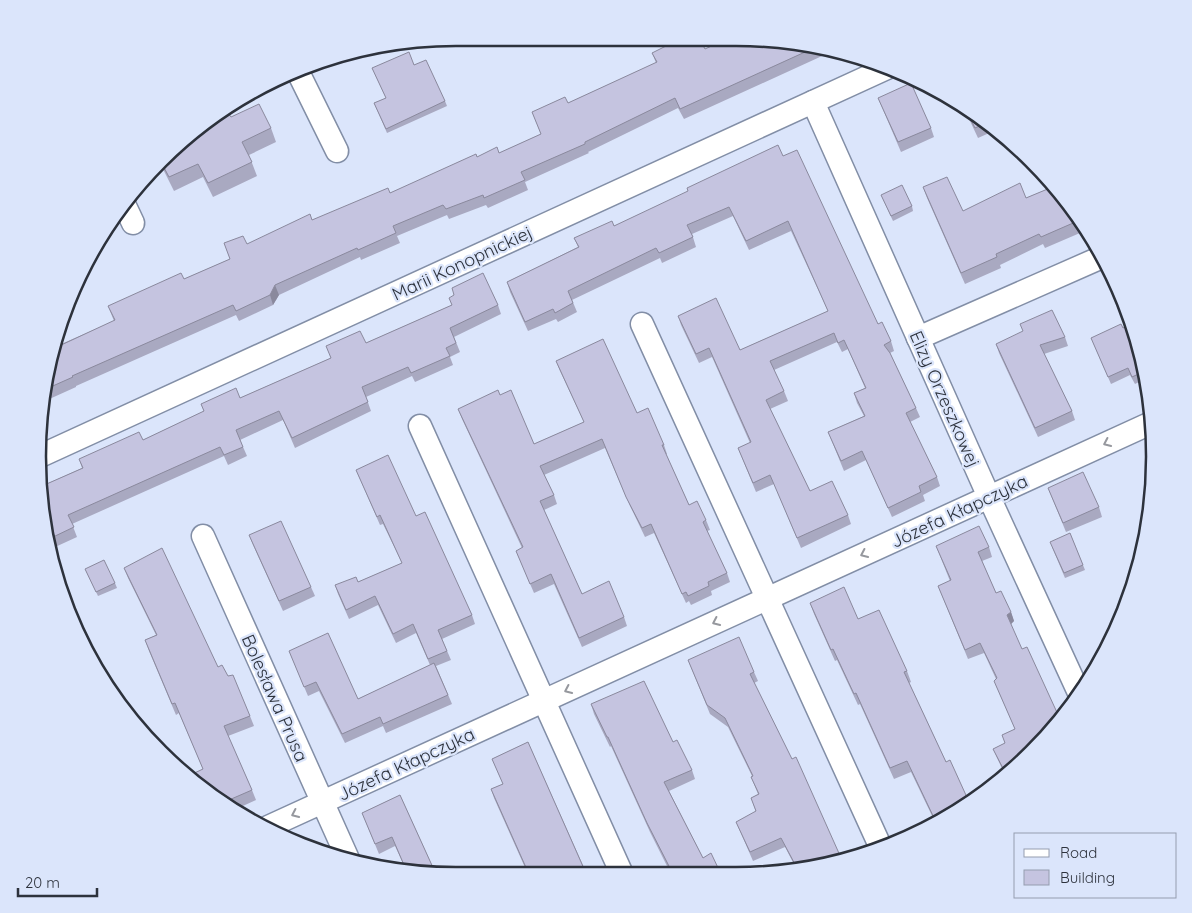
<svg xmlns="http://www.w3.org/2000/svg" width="1192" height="913" viewBox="0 0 1192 913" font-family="Quicksand,sans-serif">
<rect width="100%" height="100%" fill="#dbe5fb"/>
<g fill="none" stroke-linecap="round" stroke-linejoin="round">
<defs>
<g id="minor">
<polyline points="298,72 337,151"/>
<polyline points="813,102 989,497 1080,695"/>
<polyline points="125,206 133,223"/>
<polyline points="642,324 881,848"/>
<polyline points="918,338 1102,257"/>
<polyline points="420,426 621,872"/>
<polyline points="38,457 887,68"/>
<polyline points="203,536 348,859"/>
<polyline points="268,827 1151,423"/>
</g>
</defs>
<use href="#minor" stroke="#828ea6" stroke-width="25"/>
<use href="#minor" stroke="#fff" stroke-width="22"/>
</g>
<g fill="#a9a9c1">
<polygon points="763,38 833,50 833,51 684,119 678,108 588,152 589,153 525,182 528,190 488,208 486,205 449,219 447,215 397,236 400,243 361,260 360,257 279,295 273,305 239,321 236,315 76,386 76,387 45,401 52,348 114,321 108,306 184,279 230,259 224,243 247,244 312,220 390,193 477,157 499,153 541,134 532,112 568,103 656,63 652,53 693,44 705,49 750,39"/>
<polygon points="414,65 445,101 447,106 387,133 374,103 386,98 372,68"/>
<polygon points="878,98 931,128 934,137 901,152"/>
<polygon points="964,108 990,124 996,130 978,138"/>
<polygon points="226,110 231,117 271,128 276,142 249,155 257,176 213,197 203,177 174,191 162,167 160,161"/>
<polygon points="783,156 878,324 891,341 894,351 890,353 916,408 920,417 910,422 937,477 940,486 923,495 925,501 892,517 866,460 844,471 828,432 864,416 857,403 854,393 865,388 848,349 842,352 837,342 774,370 784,391 788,401 770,409 810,491 848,515 851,524 801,548 774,484 756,492 738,448 750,443 712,357 699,363 681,325 678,316 740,350 828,311 791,231 749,250 733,216 692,234 696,247 662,263 660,258 572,300 577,312 558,322 556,319 528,331 510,292 507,282 578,247 574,238 614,226"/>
<polygon points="923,187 963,211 1026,198 1050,188 1084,224 1087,230 1045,248 1043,244 1000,265 1001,268 965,284 927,198"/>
<polygon points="881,195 912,206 913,211 893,221"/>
<polygon points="449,298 498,305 501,314 454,337 460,352 450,357 453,365 415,382 412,376 366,397 371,411 295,448 283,420 240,440 247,456 228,465 224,456 72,524 77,537 53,548 42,486 82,468 79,459 143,440 204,411 201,404 240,398 331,358 326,346 366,343 452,305"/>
<polygon points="1123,328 1129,330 1132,328 1147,378 1135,384 1130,375 1111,384 1091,338"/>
<polygon points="1065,337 1068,346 1044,354 1072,411 1075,420 1038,437 999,353 996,344"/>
<polygon points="556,361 637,413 664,445 667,454 666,454 689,505 706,520 710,530 707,531 727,573 730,582 711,591 712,595 691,605 689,601 686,603 654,533 645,537 630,506 605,448 544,475 554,495 557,504 544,510 582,594 624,617 627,626 582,647 554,584 534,593 516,551 522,548 462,419 458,409 500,395 534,444 584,422 560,371"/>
<polygon points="356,470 416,516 472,615 475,624 442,639 451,660 436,666 452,704 386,733 383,726 345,743 319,691 308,696 289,651 358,699 430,665 416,633 396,643 378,605 349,619 338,594 335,585 358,582 402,563 383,524 380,525"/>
<polygon points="1048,488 1099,507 1102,517 1066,532"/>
<polygon points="1070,533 1085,570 1065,578 1052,547"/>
<polygon points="249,535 311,587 315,596 283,611 253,545"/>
<polygon points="936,546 989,547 992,557 982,561 996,593 1011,612 1014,621 1011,624 1032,753 1005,775 997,758 993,749 1005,743 1002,735 1015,729 994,681 996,679 984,653 968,659 938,586 950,581"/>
<polygon points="124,568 218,667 250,716 254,726 228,736 252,790 256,800 234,810 224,805 188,776 203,769 179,713 176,715 149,651 145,640 156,635 128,578"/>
<polygon points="85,569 115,583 117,588 98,596"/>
<polygon points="810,603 858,619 907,671 911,682 909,683 946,762 970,804 934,820 911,772 894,779 860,704 858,705 837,660 835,661 814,614"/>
<polygon points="688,660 754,672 758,681 754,683 842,860 797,870 785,847 753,861 736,822 756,812 751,798 758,794 751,777 752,776 728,727 710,714"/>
<polygon points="591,704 673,742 692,770 695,779 669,791 703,858 720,872 670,872 650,832 611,746 610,747 594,714"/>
<polygon points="528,742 586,872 527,872 494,798 491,789 503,784 492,759"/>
<polygon points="400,795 435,872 407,872 395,846 379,854 362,813"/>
</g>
<g fill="#8a899d">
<polygon points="275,285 279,295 273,305 270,295"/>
<polygon points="1011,612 1014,621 1011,624 1007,615"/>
</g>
<g fill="#c5c4e0" stroke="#8a899d">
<polygon points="682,38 690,38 693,44 700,40 705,49 729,38 750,38 750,39 763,38 816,47 680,109 675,98 585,142 585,144 521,172 525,180 484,198 483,195 446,209 443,205 393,226 396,233 358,250 357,248 275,285 270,295 236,311 233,305 72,376 73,377 46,389 52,348 56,338 59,346 115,320 108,306 181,273 184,279 230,259 224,243 243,236 247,244 310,214 312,220 388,188 390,193 476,154 477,157 497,147 499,153 541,134 532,112 565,97 568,103 657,62 652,53"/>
<polygon points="409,52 414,65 426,60 445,101 386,129 374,103 386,98 372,68"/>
<polygon points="911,83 931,128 898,142 878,98"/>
<polygon points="259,104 271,128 242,142 252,162 208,183 198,164 169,177 160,160 226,110 231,117"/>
<polygon points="965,108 988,122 975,128"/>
<polygon points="778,145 783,156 797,150 878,324 882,322 891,341 884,345 890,353 916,408 906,413 937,477 919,486 921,492 888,508 862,451 841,461 828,432 865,416 854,393 866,388 844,340 838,343 834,333 770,361 784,391 766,400 810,491 832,481 848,515 797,538 770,475 753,483 738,448 751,442 709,348 696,354 678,316 716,298 740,350 828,311 788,221 746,241 729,207 687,225 693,237 659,253 656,248 568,291 573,303 555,313 553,309 525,322 507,282 579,247 574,238 612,221 614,226 688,191 687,188"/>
<polygon points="947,177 963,211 1020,183 1026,198 1050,188 1080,220 1041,237 1039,234 996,254 997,257 961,273 923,187"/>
<polygon points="902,185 912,206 891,216 881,195"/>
<polygon points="483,273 498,305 450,328 456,343 446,348 450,356 411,373 408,367 362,387 368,402 292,438 279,411 236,430 243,447 224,455 220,447 68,515 74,527 51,538 42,486 83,468 79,459 139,432 143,440 204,411 201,404 236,388 240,398 331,358 326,346 360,331 366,343 452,305 449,298 454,295 452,288"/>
<polygon points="1052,310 1065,337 1040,345 1072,411 1035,428 996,344 1023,331 1020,324"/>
<polygon points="1121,324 1123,328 1127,326 1129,330 1132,328 1145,371 1132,377 1128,368 1108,377 1091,338"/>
<polygon points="603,339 637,413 648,408 664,445 662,445 689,505 697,501 706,520 703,522 727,573 708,582 709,586 688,596 686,592 682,594 651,524 642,528 626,497 602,439 540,466 554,495 540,501 582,594 609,581 624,617 579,638 551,574 530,584 516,551 523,547 458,409 498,390 500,395 511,390 534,444 584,422 556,361"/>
<polygon points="388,455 416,516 425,512 472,615 438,630 447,651 428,659 413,624 393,634 375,596 346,610 335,585 356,577 358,582 402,563 380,515 377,517 356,470"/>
<polygon points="1083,472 1099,507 1063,523 1048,488"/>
<polygon points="281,521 311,587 279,601 249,535"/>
<polygon points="979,526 989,547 978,552 996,593 1001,591 1011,612 1007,615 1022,649 1027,647 1060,719 1032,753 1006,774 993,749 1005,743 1002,735 1015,729 994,681 997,678 980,643 965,650 938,586 951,580 936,546"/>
<polygon points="1070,533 1083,565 1064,573 1050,542"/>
<polygon points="162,548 218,667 222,665 228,676 233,675 250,716 224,726 252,790 222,803 188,776 203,769 175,703 172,704 145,640 157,635 124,568"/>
<polygon points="104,560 115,583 96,592 85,569"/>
<polygon points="844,587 858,619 879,610 907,671 904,672 946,762 950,760 970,804 932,823 931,822 935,820 907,761 890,768 856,693 854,694 833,649 831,650 810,603"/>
<polygon points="328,633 358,699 434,663 448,695 383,724 380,717 342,734 316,682 304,687 289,651"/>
<polygon points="739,637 754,672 750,674 792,759 796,757 842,860 798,870 781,838 750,852 736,822 756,811 751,798 759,794 751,777 753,776 725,718 707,705 688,660"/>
<polygon points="101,665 115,698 108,689 97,667"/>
<polygon points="644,681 673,742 677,740 692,770 664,782 703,858 711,853 720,872 672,872 647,823 608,737 607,737 591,704"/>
<polygon points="528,742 585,871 584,872 528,872 491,789 503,784 492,759"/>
<polygon points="400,795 435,872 407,872 392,837 375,844 362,813"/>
<polygon points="305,838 308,847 298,842"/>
</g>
<defs><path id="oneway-chevron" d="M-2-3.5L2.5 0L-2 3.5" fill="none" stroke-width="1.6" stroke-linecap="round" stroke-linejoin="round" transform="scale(1.25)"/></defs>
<g stroke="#96989e">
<use href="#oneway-chevron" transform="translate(1107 443) rotate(155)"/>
<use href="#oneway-chevron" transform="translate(864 554) rotate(155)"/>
<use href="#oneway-chevron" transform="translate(716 622) rotate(155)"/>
<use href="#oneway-chevron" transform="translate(568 690) rotate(155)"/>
<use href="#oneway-chevron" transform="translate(295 814) rotate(155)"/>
</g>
<g text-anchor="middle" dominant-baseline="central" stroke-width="4.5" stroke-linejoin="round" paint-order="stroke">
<g font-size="18" fill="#2d323c" stroke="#dbe5fb">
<text transform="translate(462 263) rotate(-25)">Marii Konopnickiej</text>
<text transform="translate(945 399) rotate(66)">Elizy Orzeszkowej</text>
<text transform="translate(959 511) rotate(-25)">Józefa Kłapczyka</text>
<text transform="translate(275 698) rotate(66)">Bolesława Prusa</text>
<text transform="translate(406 764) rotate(-25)">Józefa Kłapczyka</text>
</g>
</g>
<path d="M0 0H1192V913H0ZM456 46H736A410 410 0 0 1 1146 456V457A410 410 0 0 1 736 867H456A410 410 0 0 1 46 457V456A410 410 0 0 1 456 46Z" fill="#dbe5fb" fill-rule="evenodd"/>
<path fill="none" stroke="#2d323c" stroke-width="2.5" d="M456 46H736A410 410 0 0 1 1146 456V457A410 410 0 0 1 736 867H456A410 410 0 0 1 46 457V456A410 410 0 0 1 456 46Z"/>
<rect x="1014" y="833" width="162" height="65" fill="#dbe5fb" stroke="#959daf"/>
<rect x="1024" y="849" width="25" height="8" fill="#ffffff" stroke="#959daf"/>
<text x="1060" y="858" font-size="15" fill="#2d323c">Road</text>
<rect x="1024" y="870" width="25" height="15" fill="#c5c4e0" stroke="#959daf"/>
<text x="1060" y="883" font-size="15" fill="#2d323c">Building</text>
<path d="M18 888v8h79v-8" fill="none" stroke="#2d323c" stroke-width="2.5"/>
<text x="25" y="888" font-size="15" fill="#2d323c" stroke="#dbe5fb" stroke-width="4" paint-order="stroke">20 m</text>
</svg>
